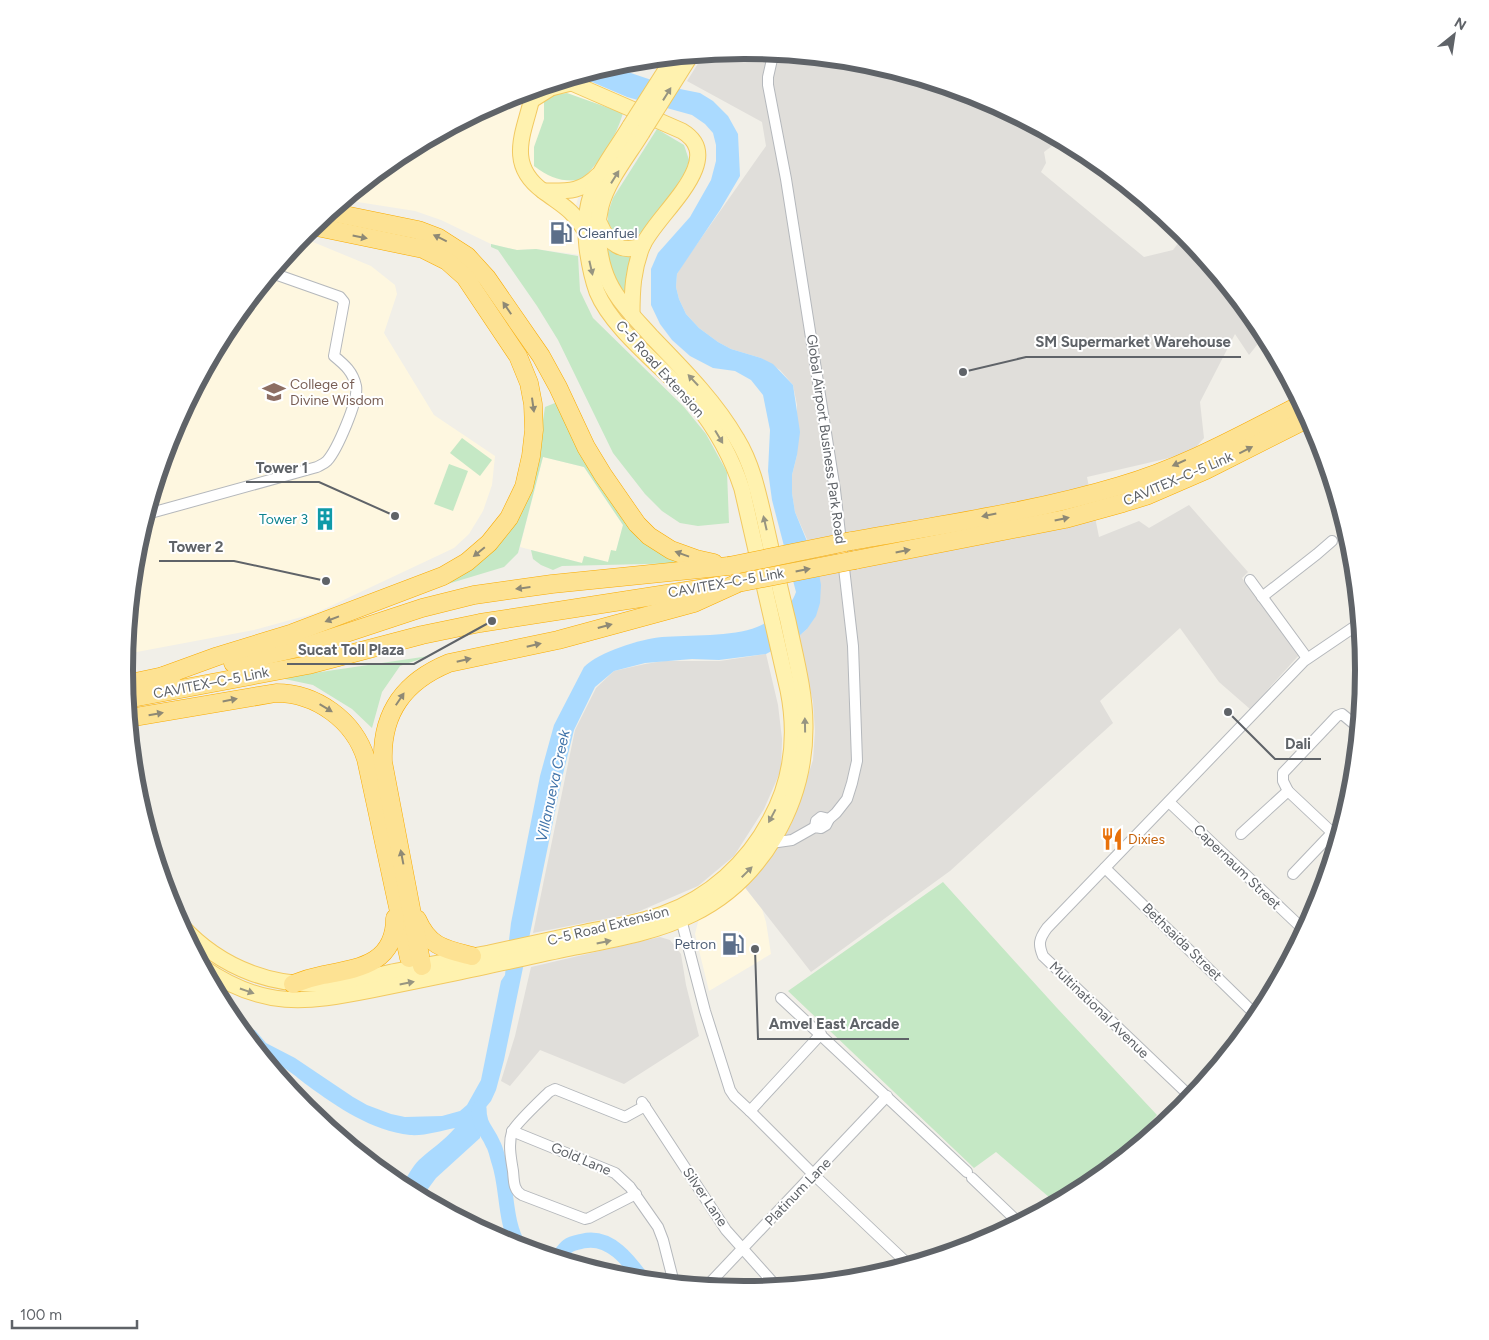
<svg xmlns="http://www.w3.org/2000/svg" width="1489" height="1340" viewBox="0 0 1489 1340" font-family="Figtree,sans-serif">
<rect width="100%" height="100%" fill="#f1efe8"/>
<g fill="#fef7e0">
<polygon points="578,76 627,97 586,171 576,205 581,255 536,249 517,250 491,244 441,220 415,211 345,200 400,154 508,97"/>
<polygon points="301,237 371,266 395,285 397,294 384,333 434,415 495,456 492,485 483,511 469,534 454,548 316,613 254,630 126,654 136,549 172,432 229,325"/>
<polygon points="543,457 584,467 623,525 616,551 608,562 584,556 582,563 520,547"/>
<polygon points="743,885 762,909 766,922 771,954 709,991 695,934 699,918"/>
</g>
<g fill="#e0deda">
<polygon points="745,50 866,62 982,97 1068,143 1060,140 1044,152 1046,163 1041,172 1144,257 1173,250 1185,234 1260,326 1265,335 1249,355 1235,334 1200,402 1204,438 1191,453 1087,477 1099,537 1139,521 1149,528 1189,505 1248,572 1242,578 1300,654 1250,709 1219,682 1180,628 1100,701 1113,723 950,871 811,972 743,885 769,858 784,838 794,818 813,760 815,731 813,702 798,637 807,629 813,553 795,512 792,493 792,475 797,455 797,405 793,385 780,370 761,358 731,349 718,342 699,328 686,314 679,299 676,287 677,274 685,261 766,146 762,122 687,81 704,54"/>
<polygon points="766,654 778,705 782,739 781,770 764,809 734,856 698,886 635,913 533,933 575,730 596,688 614,671 645,664 664,661 720,661"/>
<polygon points="660,937 670,940 681,954 686,985 699,1036 624,1084 540,1050 510,1086 501,1081 515,1036 531,967"/>
</g>
<g fill="#c5e8c5">
<path d="M567,93l56,20c-7,25 -23,49 -42,67 -20,2 -31,-2 -47,-14v-19l10,-28v-17l9,-7z"/>
<polygon points="657,129 684,145 689,160 686,171 649,227 637,235 623,236 613,230 608,223 608,213 613,198"/>
<polygon points="491,244 517,250 536,249 578,256 580,291 593,318 684,407 706,434 727,472 729,523 698,526 680,523 662,511 645,494 613,453 558,340 537,306 498,250 491,247"/>
<polygon points="607,247 636,253 626,300 614,277 606,249"/>
<polygon points="555,403 639,540 656,551 687,563 562,566 553,570 541,565 533,559 531,550 582,563 584,556 608,562 611,550 616,551 623,525 584,467 543,457 518,553 504,567 431,589 485,556 538,453 545,407"/>
<polygon points="462,438 492,460 480,476 450,453"/>
<polygon points="449,464 468,471 453,511 434,504"/>
<polygon points="429,656 400,666 382,692 372,728 352,709 313,685 280,678"/>
<polygon points="943,882 1057,1008 1157,1115 1137,1137 1143,1141 1089,1186 1056,1203 996,1152 974,1168 788,991"/>
</g>
<path fill="#aadaff" d="M614,65l11,6 50,17 25,5 13,8 15,15 10,18 2,42 -20,34 -43,64 -1,13 3,12 7,15 13,14 19,14 13,7 30,9 12,6 20,21 7,47 -3,23 -5,20v18l3,19 23,56 3,17 -1,18 -4,13 -9,13 -9,8 -32,17 -47,6 -27,-1 -47,4 -31,8 -19,16 -21,43 -12,48 -58,282 -8,30 -5,11 -9,11 -2,26 -44,40 -14,19 -20,-11c5,-9 10,-19 17,-26 12,-11 26,-20 36,-32 -15,3 -30,8 -45,7 -38,-4 -73,-28 -103,-50 -11,-8 -25,-22 -39,-23l-27,-33 14,1 11,13 29,15 58,39 14,8 24,9 14,3 37,-1 18,-5 7,-6 14,-25 20,-99 4,-6 6,-52 29,-147 14,-51 30,-58c15,-15 56,-28 78,-30 26,-2 71,0 95,-10 8,-3 16,-9 22,-14 8,-5 14,-12 17,-21l-24,-92 -4,-29 2,-41 -7,-35 -12,-15 -16,-9 -22,-3 -23,-12 -18,-16 -12,-16 -9,-19v-36l7,-16 32,-36 21,-37 5,-19v-16l-3,-12 -8,-9 -13,-9 -65,-18 -49,-21z"/>
<g fill="none" stroke-linecap="round" stroke-linejoin="round">
<g stroke="#aadaff" stroke-width="15">
<path d="M479,1108c0,19 7,20 14,36 3,5 4,12 6,18 9,27 5,60 20,84"/>
<path d="M558,1258c3,-4 6,-9 10,-12 4,-3 11,-4 15,-5 27,-6 46,20 60,39"/>
</g>
<defs>
<g id="minor">
<path d="M147,514l170,-47c4,-2 7,-3 10,-6 10,-11 32,-61 29,-75 -3,-14 -11,-21 -22,-30l10,-54 -4,-5 -68,-24"/>
<polyline points="1250,580 1307,658"/>
<polyline points="1262,597 1317,554 1332,541"/>
<polyline points="1169,802 1305,931"/>
<polyline points="815,827 816,821 821,817 829,819"/>
<polyline points="1241,834 1288,791"/>
<polyline points="1338,838 1288,791 1283,781 1283,773 1337,716 1342,714 1359,728"/>
<polyline points="771,843 792,840 815,827 821,828 826,825 829,819 836,813 847,799 852,783 857,761 853,646 835,490 786,179 768,85 768,77 773,55"/>
<polyline points="1105,868 1258,1017"/>
<polyline points="1293,874 1332,833"/>
<polyline points="681,919 705,1011 730,1090 734,1096 750,1111 821,1034"/>
<polyline points="781,998 967,1172"/>
<path d="M1192,1098l-149,-142c-5,-12 -4,-17 4,-28l257,-267 56,-38"/>
<polyline points="642,1102 726,1230 777,1287"/>
<polyline points="750,1111 814,1175 909,1265"/>
<polyline points="512,1131 615,1173 630,1187 658,1227 663,1240 674,1283"/>
<polyline points="972,1178 1019,1223"/>
<path d="M636,1194l-47,24 -4,1 -63,-24c-9,-5 -8,-15 -9,-24 -2,-12 -5,-27 -1,-39 3,-8 29,-32 37,-40l6,-3 70,28 20,-11"/>
<polyline points="707,1286 887,1096"/>
</g>
<g id="primary">
<path d="M565,80l117,51c48,29 -28,85 -40,116 -9,23 -10,43 -10,68"/>
<path d="M534,89c-7,39 -31,73 9,102 20,15 29,18 42,40"/>
<polyline points="532,100 551,88 571,83"/>
<path d="M543,191c23,0 38,2 55,-16"/>
<path d="M600,224c8,19 22,31 43,21"/>
<path d="M181,925c40,44 95,64 153,58 20,-2 39,-7 58,-11 33,-6 65,-13 97,-19 33,-7 65,-14 97,-21 26,-5 53,-9 77,-18 47,-17 84,-51 107,-94 23,-42 27,-85 18,-130l-46,-201c-10,-31 -26,-60 -47,-86 -28,-33 -82,-72 -98,-111 -5,-14 -8,-29 -10,-44 -2,-18 -2,-35 4,-53 7,-24 26,-47 39,-69"/>
<path d="M204,968c59,41 102,35 168,22 28,-6 55,-11 83,-17 39,-8 77,-17 116,-25 41,-8 84,-15 122,-34 70,-34 113,-112 112,-189 0,-34 -10,-70 -17,-104 -8,-32 -15,-64 -22,-95 -7,-30 -13,-61 -29,-87 -22,-38 -54,-70 -85,-102 -15,-17 -33,-34 -43,-55 -10,-21 -14,-53 -8,-76 7,-26 27,-50 41,-73"/>
</g>
<g id="motorway">
<polyline points="330,212 418,230 439,238 467,256 487,278 541,356 558,387 586,447 603,475 637,524 649,536 671,550 696,559 714,563"/>
<path d="M851,541c89,-16 181,-29 268,-55 64,-18 124,-52 183,-82"/>
<polyline points="855,560 1065,519 1123,503 1146,496 1206,470 1309,418"/>
<polyline points="233,663 310,645 422,608 474,595 552,584 729,566"/>
<polyline points="163,676 218,656 293,633 443,576 467,562 489,543 509,518 524,487 531,456 534,430 533,404 529,383 518,356 465,277 447,261 423,249 312,226"/>
<polyline points="126,684 173,674"/>
<polyline points="127,699 308,665 422,635 480,623 718,586"/>
<path d="M129,718l147,-25c40,0 78,27 90,66l43,199"/>
<path d="M417,919c12,28 28,30 55,37"/>
<path d="M422,966l-39,-204c-2,-50 22,-81 66,-99l109,-23 136,-37 44,-20"/>
<path d="M293,984c10,-4 20,-7 30,-9 36,-7 72,-11 72,-57"/>
</g>
</defs>
<use href="#minor" stroke="#b5b8bc" stroke-width="12"/>
<use href="#primary" stroke="#f2c960" stroke-width="17"/>
<use href="#motorway" stroke="#f9ab00" stroke-width="19"/>
<use href="#minor" stroke="#fff" stroke-width="10"/>
<use href="#primary" stroke="#fff2af" stroke-width="15"/>
<use href="#motorway" stroke="#fde293" stroke-width="18"/>
<defs>
<g id="primary-bridge">
<polyline points="630,126 674,57"/>
<polyline points="642,133 691,55"/>
</g>
<g id="motorway-bridge">
<polyline points="729,566 851,541"/>
<polyline points="738,583 855,560"/>
</g>
</defs>
<use href="#primary-bridge" stroke="#f2c960" stroke-width="17" stroke-linecap="butt"/>
<use href="#motorway-bridge" stroke="#f9ab00" stroke-width="19" stroke-linecap="butt"/>
<use href="#primary-bridge" stroke="#fff2af" stroke-width="15"/>
<use href="#motorway-bridge" stroke="#fde293" stroke-width="18"/>
</g>
<defs><path id="oneway-solid" d="M-6-.8H1V-3.2L6.5 0L1 3.2V.8H-6Z" transform="scale(1.25)"/></defs>
<g fill="#979581">
<use href="#oneway-solid" transform="translate(667 94) rotate(-58)"/>
<use href="#oneway-solid" transform="translate(615 177) rotate(-58)"/>
<use href="#oneway-solid" transform="translate(591 268) rotate(77)"/>
<use href="#oneway-solid" transform="translate(693 380) rotate(-133)"/>
<use href="#oneway-solid" transform="translate(719 437) rotate(59)"/>
<use href="#oneway-solid" transform="translate(765 523) rotate(-103)"/>
<use href="#oneway-solid" transform="translate(805 725) rotate(-91)"/>
<use href="#oneway-solid" transform="translate(772 816) rotate(118)"/>
<use href="#oneway-solid" transform="translate(747 872) rotate(-45)"/>
<use href="#oneway-solid" transform="translate(604 942) rotate(-12)"/>
<use href="#oneway-solid" transform="translate(407 983) rotate(-11)"/>
<use href="#oneway-solid" transform="translate(247 991) rotate(19)"/>
</g>
<g fill="#8e8975">
<use href="#oneway-solid" transform="translate(360 237) rotate(11)"/>
<use href="#oneway-solid" transform="translate(440 238) rotate(-154)"/>
<use href="#oneway-solid" transform="translate(507 308) rotate(-124)"/>
<use href="#oneway-solid" transform="translate(533 405) rotate(82)"/>
<use href="#oneway-solid" transform="translate(1246 450) rotate(-27)"/>
<use href="#oneway-solid" transform="translate(1179 463) rotate(156)"/>
<use href="#oneway-solid" transform="translate(989 515) rotate(168)"/>
<use href="#oneway-solid" transform="translate(1062 519) rotate(-12)"/>
<use href="#oneway-solid" transform="translate(903 551) rotate(-11)"/>
<use href="#oneway-solid" transform="translate(479 552) rotate(141)"/>
<use href="#oneway-solid" transform="translate(682 554) rotate(-160)"/>
<use href="#oneway-solid" transform="translate(803 570) rotate(-11)"/>
<use href="#oneway-solid" transform="translate(523 588) rotate(173)"/>
<use href="#oneway-solid" transform="translate(332 619) rotate(159)"/>
<use href="#oneway-solid" transform="translate(605 626) rotate(-15)"/>
<use href="#oneway-solid" transform="translate(534 645) rotate(-13)"/>
<use href="#oneway-solid" transform="translate(464 660) rotate(-13)"/>
<use href="#oneway-solid" transform="translate(400 699) rotate(-56)"/>
<use href="#oneway-solid" transform="translate(230 700) rotate(-11)"/>
<use href="#oneway-solid" transform="translate(326 708) rotate(31)"/>
<use href="#oneway-solid" transform="translate(156 714) rotate(-10)"/>
<use href="#oneway-solid" transform="translate(402 857) rotate(-101)"/>
</g>
<defs>
<symbol id="fuel-bare" viewBox="-9 -9 18 18"><path d="M-5.5-6h7V0h2V4h1.3V-2.5L3-4.5l.8-.8L6-3V5H2.5V1h-1V6h-7ZM-4.2-4.7v3.2H.2V-4.7Z" fill="#5c6f8a" stroke="#fff" stroke-width="2.5" paint-order="stroke"/></symbol>
<symbol id="university-bare" viewBox="-9 -9 18 18"><path d="M0-5L7-2L0 1L-7-2ZM-4 1L0 2.5L4 1V4Q0 6-4 4Z" fill="#8d6e63" stroke="#fff" stroke-width="2.5" paint-order="stroke"/></symbol>
<symbol id="building-bare" viewBox="-9 -9 18 18"><path d="M-4-6H4V6H1V3H-1V6H-4ZM-2.5-4.3h1.7v1.8h-1.7ZM.8-4.3h1.7v1.8H.8ZM-2.5-1h1.7V.8h-1.7ZM.8-1h1.7V.8H.8Z" fill="#0f9aa8" stroke="#fff" stroke-width="2.5" paint-order="stroke"/></symbol>
<symbol id="restaurant-bare" viewBox="-9 -9 18 18"><path d="M-5-6h1v4h1v-4h1v4h1v-4h1v5L-1.5 .5V6h-2V.5L-5-1ZM5-6V6H3V1.5H1.5Q1.5-4 5-6Z" fill="#e8710a" stroke="#fff" stroke-width="2.5" paint-order="stroke"/></symbol>
</defs>
<g fill-rule="evenodd">
<use href="#fuel-bare" x="545" y="217" width="32" height="32"/>
<use href="#university-bare" x="258" y="376" width="32" height="32"/>
<use href="#building-bare" x="309" y="503" width="32" height="32"/>
<use href="#restaurant-bare" x="1096" y="823" width="32" height="32"/>
<use href="#fuel-bare" x="717" y="928" width="32" height="32"/>
</g>
<g text-anchor="middle" dominant-baseline="central" stroke-width="4" stroke-linejoin="round" paint-order="stroke">
<g font-size="14" fill="#4e5e75" stroke="#fff" text-anchor="start">
<text x="578" y="233">Cleanfuel</text>
<text x="716" y="944" text-anchor="end">Petron</text>
</g>
<g font-size="14" fill="#5f6368" stroke="#fff">
<text transform="translate(660 369) rotate(48)">C-5 Road Extension</text>
<text transform="translate(826 439) rotate(82)">Global Airport Business Park Road</text>
<text transform="translate(1178 479) rotate(-23)">CAVITEX–C-5 Link</text>
<text transform="translate(726 583) rotate(-10)">CAVITEX–C-5 Link</text>
<text transform="translate(211 683) rotate(-11)">CAVITEX–C-5 Link</text>
<text transform="translate(1237 867) rotate(44)">Capernaum Street</text>
<text transform="translate(608 926) rotate(-14)">C-5 Road Extension</text>
<text transform="translate(1182 942) rotate(44)">Bethsaida Street</text>
<text transform="translate(1099 1010) rotate(44)">Multinational Avenue</text>
<text transform="translate(581 1159) rotate(23)">Gold Lane</text>
<text transform="translate(798 1192) rotate(-46)">Platinum Lane</text>
<text transform="translate(705 1197) rotate(56)">Silver Lane</text>
</g>
<g font-size="14" fill="#785e54" stroke="#fff" text-anchor="start">
<text x="290" y="384">College of<tspan x="290" dy="16">Divine Wisdom</tspan></text>
</g>
<g font-size="14" fill="#0d838f" stroke="#fff" text-anchor="end">
<text x="308" y="519">Tower 3</text>
</g>
<g font-size="14" fill="#c56008" stroke="#fff" text-anchor="start">
<text x="1128" y="839">Dixies</text>
</g>
<g font-size="15" font-style="italic" fill="#4174aa" stroke="#fff">
<text transform="translate(553 786) rotate(-78)">Villanueva Creek</text>
</g>
</g>
<path d="M0 0H1489V1340H0ZM133 670a611 611 0 1 1 1222 0a611 611 0 1 1-1222 0Z" fill="#fff" fill-rule="evenodd"/>
<path fill="none" stroke="#5f6368" stroke-width="6" d="M133 670a611 611 0 1 1 1222 0a611 611 0 1 1-1222 0Z"/>
<path fill="none" stroke="#5f6368" stroke-width="2" d="M963 372L1026 357H1241M395 516L319 482H246M326 581L234 561H159M492 621L414 664H287M1228 712L1275 759H1321M755 949L758 1039H909"/>
<g fill="#5f6368" stroke="#fff" stroke-width="2">
<circle cx="963" cy="372" r="5"/>
<circle cx="395" cy="516" r="5"/>
<circle cx="326" cy="581" r="5"/>
<circle cx="492" cy="621" r="5"/>
<circle cx="1228" cy="712" r="5"/>
<circle cx="755" cy="949" r="5"/>
</g>
<g font-size="15" text-anchor="middle" font-weight="bold" fill="#5f6368" stroke="#fff" stroke-width="4" stroke-linejoin="round" paint-order="stroke">
<text x="1133" y="347">SM Supermarket Warehouse</text>
<text x="282" y="473">Tower 1</text>
<text x="196" y="552">Tower 2</text>
<text x="351" y="655">Sucat Toll Plaza</text>
<text x="1298" y="749">Dali</text>
<text x="834" y="1029">Amvel East Arcade</text>
</g>
<g transform="translate(1454 35) rotate(30)" stroke="#ffffff" stroke-width="4" paint-order="stroke">
<path d="M0-4L9 19L0 12L-9 19Z" fill="#5f6368"/>
<text y="-8" font-size="14" font-weight="bold" text-anchor="middle" fill="#5f6368">N</text>
</g>
<path d="M12 1320v8h125v-8" fill="none" stroke="#5f6368" stroke-width="2.5"/>
<text x="20" y="1320" font-size="15" fill="#5f6368" stroke="#ffffff" stroke-width="4" paint-order="stroke">100 m</text>
</svg>
